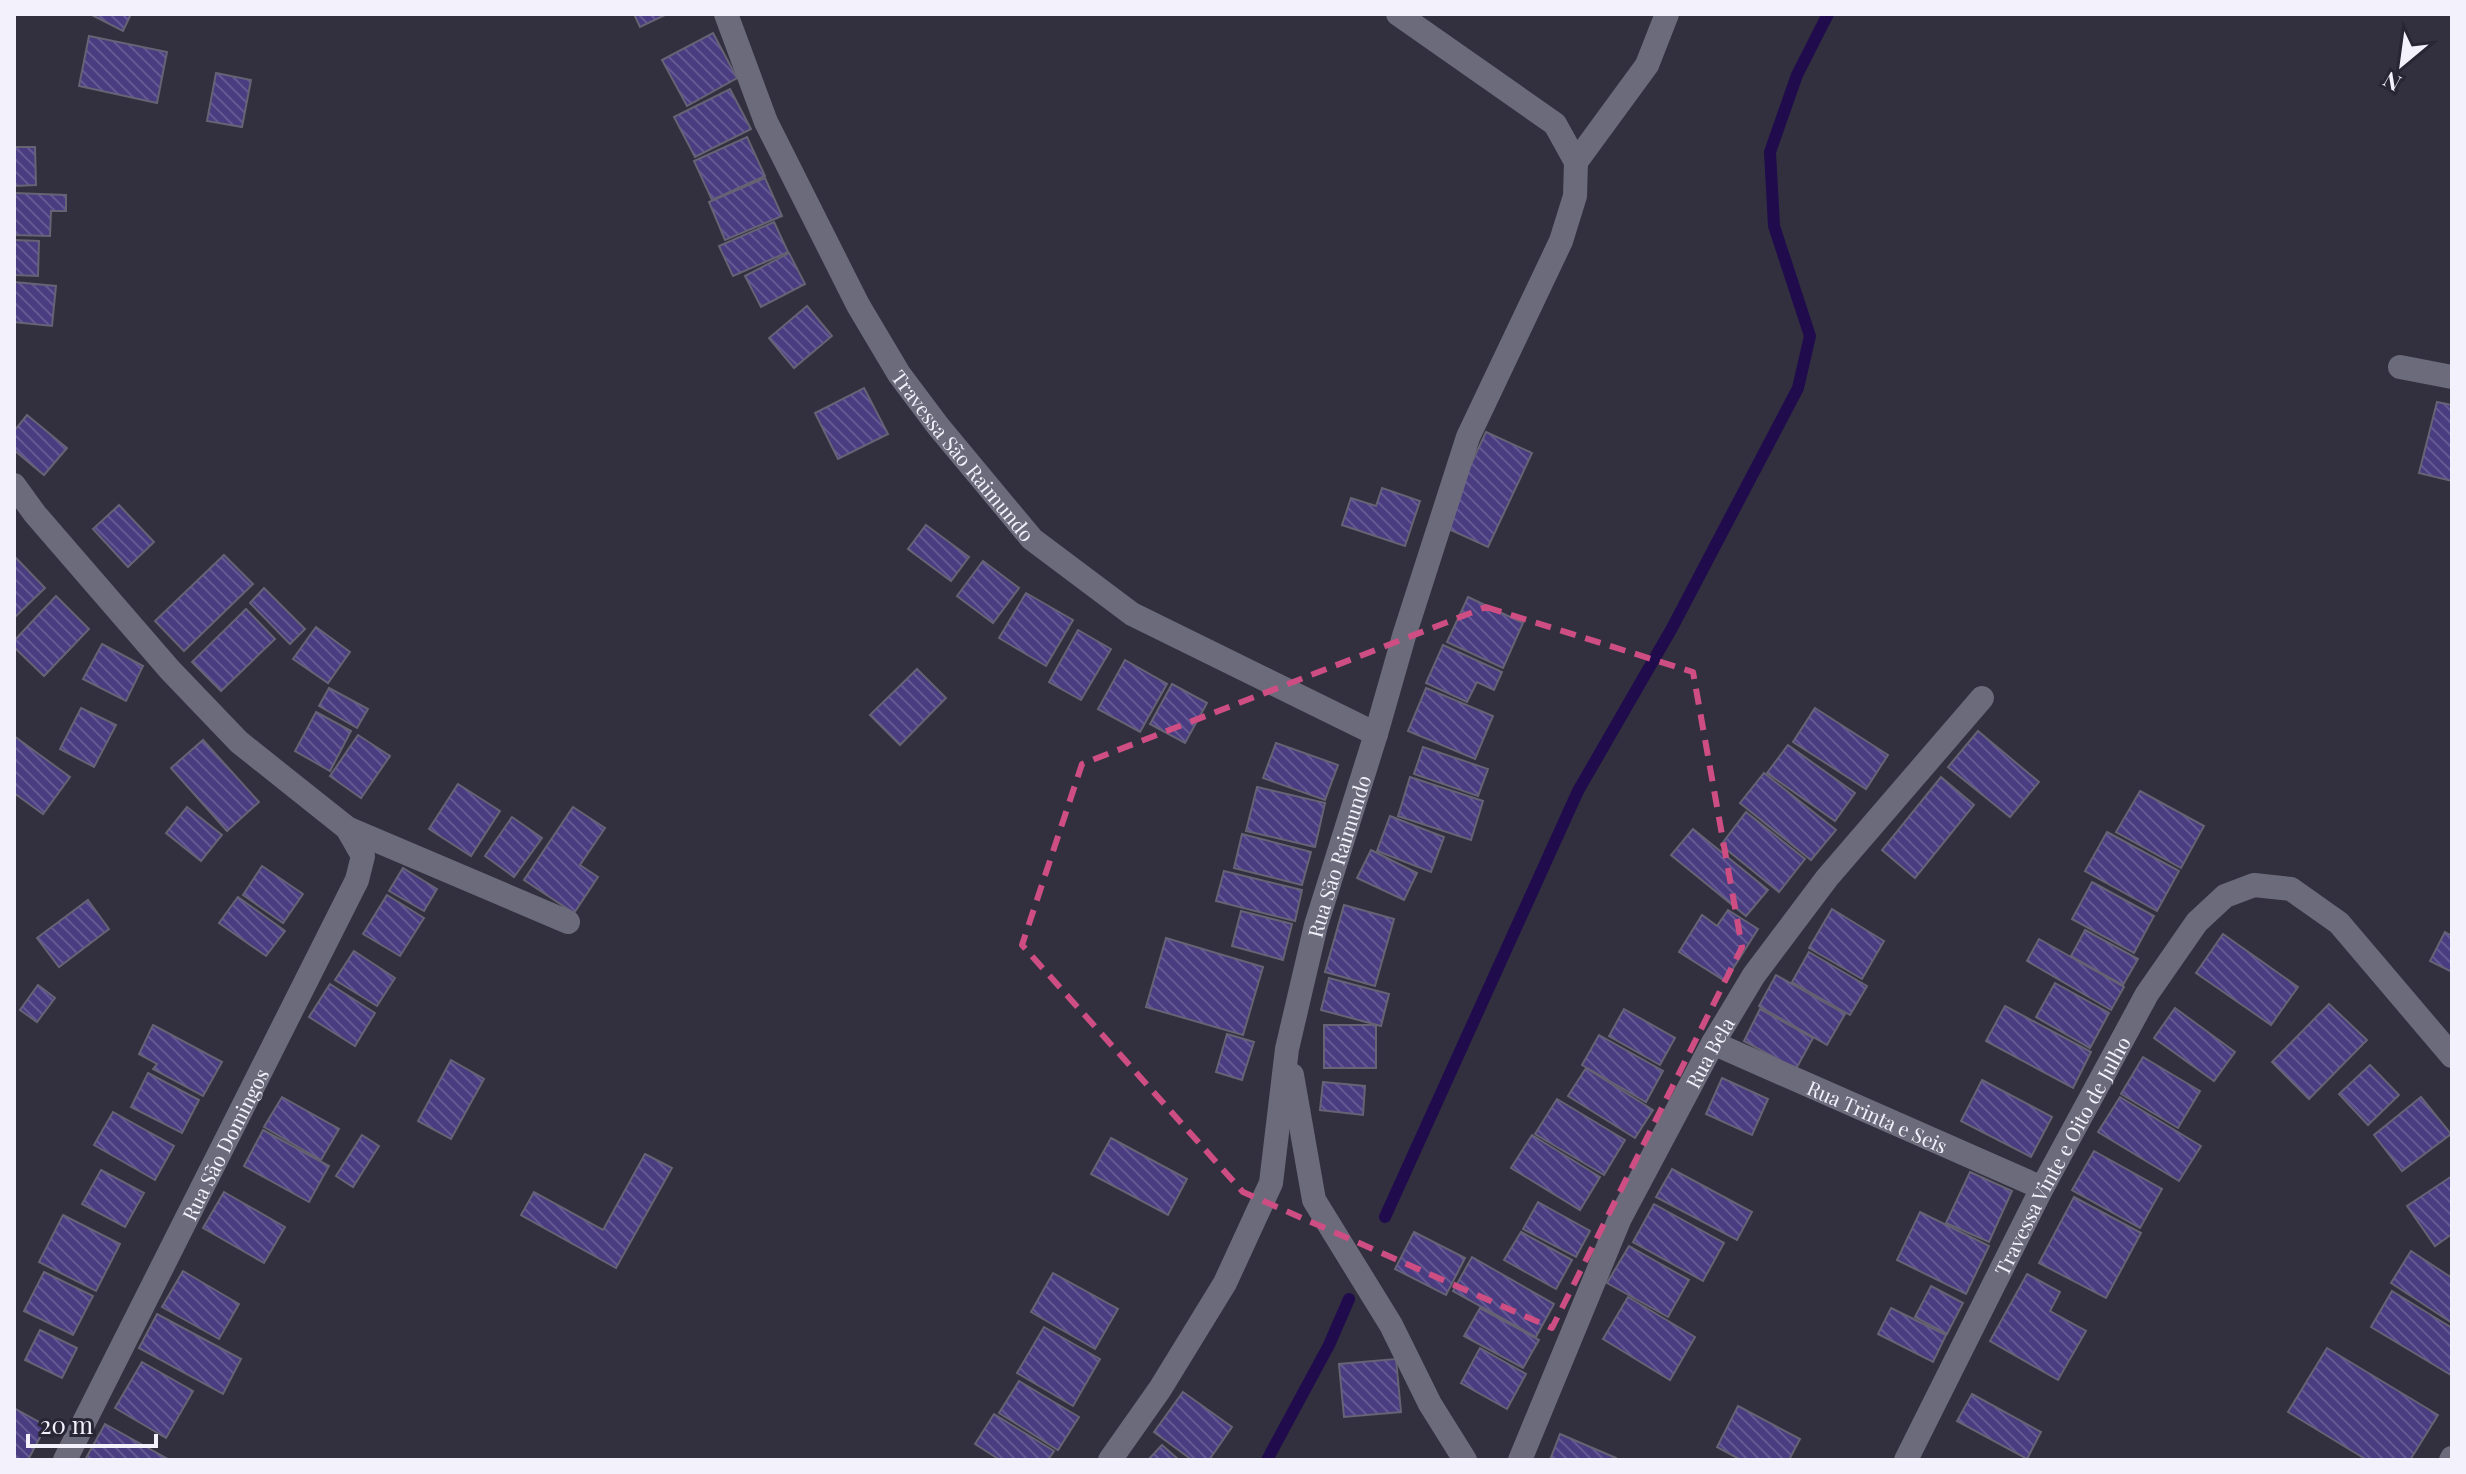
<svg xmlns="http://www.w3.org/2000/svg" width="2466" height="1474" viewBox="0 0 2466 1474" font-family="'Playfair Display',serif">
<defs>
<pattern id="building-back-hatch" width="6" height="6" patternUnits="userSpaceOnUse" patternTransform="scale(2)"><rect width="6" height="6" fill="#493c80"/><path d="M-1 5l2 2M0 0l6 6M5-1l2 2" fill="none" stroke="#645993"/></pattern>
</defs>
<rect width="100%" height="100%" fill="#32303f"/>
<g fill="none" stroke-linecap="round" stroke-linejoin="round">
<g stroke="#200b4d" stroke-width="12">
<polyline points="1385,1217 1578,791 1672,628 1798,388 1810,336 1774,226 1770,152 1797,75 1828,14"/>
<polyline points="1267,1460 1329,1345 1349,1299"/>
</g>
</g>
<g fill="url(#building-back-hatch)" stroke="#656374" stroke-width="2">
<polygon points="90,14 131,14 123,31"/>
<polygon points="634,14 667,14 640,27"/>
<polygon points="713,33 737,78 687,106 662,60"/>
<polygon points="89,36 167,52 157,103 79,86"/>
<polygon points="216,73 251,80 242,127 207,121"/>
<polygon points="730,89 751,129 695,157 674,117"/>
<polygon points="747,137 765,176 712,200 694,161"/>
<polygon points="14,147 35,147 36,185 14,186"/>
<polygon points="765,178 782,216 725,240 709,202"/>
<polygon points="14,193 66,195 66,211 51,211 50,236 14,235"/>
<polygon points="774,222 788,252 733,276 719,246"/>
<polygon points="14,240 39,241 38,276 14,275"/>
<polygon points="789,253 805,284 761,307 745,276"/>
<polygon points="14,282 56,286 52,326 14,322"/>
<polygon points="807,306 832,336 794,368 769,338"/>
<polygon points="864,388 888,434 838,459 815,413"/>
<polygon points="2437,402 2452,405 2452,481 2419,473"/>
<polygon points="27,415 67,448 44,475 14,450 14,431"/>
<polygon points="1486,432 1532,453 1488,547 1442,526"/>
<polygon points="1382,488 1420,501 1405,546 1342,525 1351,498 1376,506"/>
<polygon points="119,505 154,542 128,567 93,529"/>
<polygon points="926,525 969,557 951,581 908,549"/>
<polygon points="224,555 253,584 184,651 155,621"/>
<polygon points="14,556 45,588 14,618"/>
<polygon points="983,561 1019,588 993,623 957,596"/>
<polygon points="264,588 305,629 290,644 250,603"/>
<polygon points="1026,593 1073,620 1046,666 999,638"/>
<polygon points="56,596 89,629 44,676 14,647 14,641"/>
<polygon points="1468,597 1523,623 1503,668 1447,642"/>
<polygon points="246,609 275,639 221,691 192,662"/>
<polygon points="316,627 350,652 328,683 293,659"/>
<polygon points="1078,630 1111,649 1081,700 1049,682"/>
<polygon points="102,644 143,666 126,701 83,679"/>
<polygon points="1443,645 1502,672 1494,690 1477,682 1467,702 1426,683"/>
<polygon points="1125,660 1167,684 1140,732 1098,709"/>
<polygon points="917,669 946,698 900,745 870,715"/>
<polygon points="1172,684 1207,703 1185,743 1150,724"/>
<polygon points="329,688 368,709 357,728 319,706"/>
<polygon points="1426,688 1493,716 1475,759 1408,731"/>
<polygon points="81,708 116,725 94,767 60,749"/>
<polygon points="1815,708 1888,755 1866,789 1793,742"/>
<polygon points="316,712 351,731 330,771 295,751"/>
<polygon points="1978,731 2039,782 2010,817 1948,767"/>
<polygon points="358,735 390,756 361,798 330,776"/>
<polygon points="14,736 70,777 43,814 14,793"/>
<polygon points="203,740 259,802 227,831 171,768"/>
<polygon points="1276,743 1338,765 1325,800 1263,778"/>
<polygon points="1788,745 1855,793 1835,821 1767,773"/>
<polygon points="1423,747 1488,769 1478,796 1414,774"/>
<polygon points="1764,773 1836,830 1811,860 1740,803"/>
<polygon points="1410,777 1483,801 1471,840 1398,816"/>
<polygon points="1941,777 1974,805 1915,878 1882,850"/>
<polygon points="458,784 500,811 471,856 429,829"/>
<polygon points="1257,787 1325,803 1315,847 1246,831"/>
<polygon points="2140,791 2204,826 2181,868 2116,832"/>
<polygon points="187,807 222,835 201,861 166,833"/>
<polygon points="573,807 605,828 580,865 598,877 574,913 524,880"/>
<polygon points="1746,812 1805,859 1779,892 1721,845"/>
<polygon points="1390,816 1444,837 1431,872 1377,851"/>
<polygon points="512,817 542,838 514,877 485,856"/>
<polygon points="1693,829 1768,890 1746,916 1671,855"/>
<polygon points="2107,832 2179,871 2157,911 2085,871"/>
<polygon points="1242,834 1311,852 1302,885 1234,868"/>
<polygon points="1371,850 1417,873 1404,900 1357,878"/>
<polygon points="262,866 303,894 283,923 243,895"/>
<polygon points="403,868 437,889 424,911 389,891"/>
<polygon points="1224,871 1302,890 1295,921 1216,901"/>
<polygon points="2092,882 2154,916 2134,953 2072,919"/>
<polygon points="387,895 424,918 400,956 363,934"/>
<polygon points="238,897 285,931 266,956 219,923"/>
<polygon points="88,900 109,929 59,967 37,938"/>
<polygon points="1344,905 1394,919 1375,986 1325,972"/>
<polygon points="1832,909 1884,941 1862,979 1809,948"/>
<polygon points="1728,910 1758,929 1725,981 1679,952 1702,915 1717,926"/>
<polygon points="1241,911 1292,924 1283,960 1232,946"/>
<polygon points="2085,930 2138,959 2123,985 2071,956"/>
<polygon points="2445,932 2452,936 2452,972 2430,961"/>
<polygon points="2223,934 2298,987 2271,1025 2196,973"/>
<polygon points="1166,938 1263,967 1243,1035 1146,1007"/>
<polygon points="2039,939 2124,987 2111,1010 2027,961"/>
<polygon points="354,951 395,978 377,1006 335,980"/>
<polygon points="1809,952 1867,986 1850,1015 1792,982"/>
<polygon points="1776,975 1845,1014 1827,1045 1759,1006"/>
<polygon points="1329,978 1389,994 1381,1026 1321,1010"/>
<polygon points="2055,983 2109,1013 2090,1048 2036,1017"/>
<polygon points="330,984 375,1013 355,1046 309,1017"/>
<polygon points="38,985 55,998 37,1022 20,1010"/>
<polygon points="2329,1004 2367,1040 2309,1099 2272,1062"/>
<polygon points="2005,1006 2091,1052 2073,1088 1986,1041"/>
<polygon points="2175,1008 2235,1052 2214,1081 2154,1038"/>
<polygon points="1624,1009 1675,1038 1660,1065 1609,1036"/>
<polygon points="1760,1009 1813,1038 1796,1069 1744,1041"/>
<polygon points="153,1025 222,1062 203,1096 153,1069 157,1064 139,1054"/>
<rect x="1324" y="1025" width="52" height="43"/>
<polygon points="1227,1034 1254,1042 1242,1080 1216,1072"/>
<polygon points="1599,1035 1663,1071 1646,1102 1582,1065"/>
<polygon points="2143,1057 2200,1091 2178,1128 2121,1094"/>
<polygon points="451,1060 484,1079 451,1139 418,1121"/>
<polygon points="2370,1065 2399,1095 2368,1125 2339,1094"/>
<polygon points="1586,1068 1653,1110 1635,1138 1568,1096"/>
<polygon points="148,1073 199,1100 182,1133 131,1107"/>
<polygon points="1722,1078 1768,1099 1752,1135 1706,1114"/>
<polygon points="1982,1080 2052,1117 2031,1157 1961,1121"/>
<polygon points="1323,1082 1365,1086 1363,1115 1320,1110"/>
<polygon points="282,1097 339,1129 321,1160 264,1127"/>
<polygon points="2120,1097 2201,1146 2179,1181 2098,1132"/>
<polygon points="2421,1097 2451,1134 2402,1171 2374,1135"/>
<polygon points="1557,1099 1625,1140 1604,1175 1535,1134"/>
<polygon points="113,1112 174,1146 155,1180 94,1145"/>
<polygon points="263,1130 329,1166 309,1202 244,1166"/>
<polygon points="362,1135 379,1146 353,1187 336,1176"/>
<polygon points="1532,1135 1600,1177 1580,1210 1511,1168"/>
<polygon points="1111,1138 1187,1179 1168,1215 1091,1174"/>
<polygon points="2094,1151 2162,1189 2140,1228 2072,1190"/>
<polygon points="645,1154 672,1168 616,1268 521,1215 534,1192 603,1230"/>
<polygon points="1672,1169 1752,1212 1737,1240 1656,1197"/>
<polygon points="101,1170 144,1193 125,1227 82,1204"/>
<polygon points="1970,1172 2012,1191 1989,1242 1946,1223"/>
<polygon points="2452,1176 2452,1234 2435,1246 2407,1206"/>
<polygon points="224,1192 285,1227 264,1263 203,1228"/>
<polygon points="2074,1197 2141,1233 2106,1298 2039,1263"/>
<polygon points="1538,1202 1590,1231 1576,1257 1523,1229"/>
<polygon points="1654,1204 1724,1243 1703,1281 1633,1242"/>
<polygon points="1920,1212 1989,1246 1966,1294 1897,1260"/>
<polygon points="63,1215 120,1244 96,1291 39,1262"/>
<polygon points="1414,1232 1465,1258 1446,1295 1395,1269"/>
<polygon points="1521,1232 1572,1260 1556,1289 1504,1260"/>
<polygon points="1629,1246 1689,1280 1668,1317 1607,1283"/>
<polygon points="2411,1251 2452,1278 2452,1323 2391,1283"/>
<polygon points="1472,1257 1554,1304 1536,1337 1453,1291"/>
<polygon points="183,1271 239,1304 219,1339 162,1307"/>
<polygon points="44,1272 93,1296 73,1335 24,1311"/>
<polygon points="1053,1273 1118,1309 1095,1349 1031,1312"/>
<polygon points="2027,1274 2060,1292 2050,1311 2086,1331 2058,1380 1990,1341"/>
<polygon points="1931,1286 1963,1303 1947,1334 1915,1317"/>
<polygon points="2392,1291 2452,1328 2451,1375 2371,1327"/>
<polygon points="1628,1297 1695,1337 1670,1380 1603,1339"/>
<polygon points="1480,1308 1539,1340 1523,1368 1464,1336"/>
<polygon points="1891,1308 1946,1335 1933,1362 1878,1334"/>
<polygon points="157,1314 241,1359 223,1394 139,1348"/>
<polygon points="1044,1327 1100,1359 1073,1406 1017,1373"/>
<polygon points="40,1330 77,1348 62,1378 25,1360"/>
<polygon points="1480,1348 1526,1374 1507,1409 1461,1383"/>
<polygon points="2327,1348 2438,1415 2410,1460 2367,1460 2288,1412"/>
<polygon points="1396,1359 1401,1412 1344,1417 1339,1364"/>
<polygon points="142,1362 193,1391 166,1438 115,1408"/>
<polygon points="1019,1381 1079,1417 1058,1450 999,1413"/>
<polygon points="1183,1392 1232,1427 1209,1460 1192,1460 1154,1432"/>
<polygon points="1972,1394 2041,1432 2027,1459 1957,1421"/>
<polygon points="1738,1406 1800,1439 1789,1460 1741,1460 1717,1447"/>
<polygon points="14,1408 46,1426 28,1460 14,1460"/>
<polygon points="994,1414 1054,1451 1048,1460 1000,1460 975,1444"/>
<polygon points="105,1424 166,1458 164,1460 85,1460"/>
<polygon points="1560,1434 1616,1458 1616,1460 1550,1460"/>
<polygon points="1162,1445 1179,1460 1148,1460"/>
</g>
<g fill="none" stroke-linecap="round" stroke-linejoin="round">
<g stroke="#6c6b7b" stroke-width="24">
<path id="s1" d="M726,14l40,108 92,183 41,69 39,52 94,113 100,75 244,120"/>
<polyline points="1576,162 1647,65 1667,14"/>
<polyline points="2400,367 2452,377"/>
<polyline points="14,485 35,514 170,670 239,742 347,828 568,922"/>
<path id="s2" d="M1713,1043l329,145"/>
<polyline points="1292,1075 1314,1200 1391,1325 1430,1404 1465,1460"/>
<path id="s3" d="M65,1460l292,-580 6,-24 -16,-28"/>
<path id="s4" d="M1110,1460l50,-71 65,-106 46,-100 16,-134 29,-124 60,-191 28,-98 64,-199 93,-196 14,-45 1,-34 -21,-38 -157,-110"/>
<path id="s5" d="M1520,1460l100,-242 93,-175 41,-68 73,-97 155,-180"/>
<path id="s6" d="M1906,1460l136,-272 105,-194 50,-72 28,-26 29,-11 37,4 48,34 113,133"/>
<polyline points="2451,1460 2452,1458"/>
</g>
</g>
<path fill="none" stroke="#ce4e83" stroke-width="6" stroke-dasharray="16 10" stroke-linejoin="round" d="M1486,607l207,65 49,275 -190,381 -309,-136 -221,-247 60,-181z"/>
<g text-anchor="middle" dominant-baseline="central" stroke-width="7" stroke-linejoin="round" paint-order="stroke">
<g font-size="20" fill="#f3f2fc" stroke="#282634">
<text stroke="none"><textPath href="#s1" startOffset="504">Travessa São Raimundo</textPath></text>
<text stroke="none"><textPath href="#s4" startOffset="656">Rua São Raimundo</textPath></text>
<text stroke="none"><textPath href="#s5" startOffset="450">Rua Bela</textPath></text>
<text stroke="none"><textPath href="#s2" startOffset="180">Rua Trinta e Seis</textPath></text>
<text stroke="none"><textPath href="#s3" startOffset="354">Rua São Domingos</textPath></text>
<text stroke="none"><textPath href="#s6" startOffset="342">Travessa Vinte e Oito de Julho</textPath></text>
</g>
</g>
<rect width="2466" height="1474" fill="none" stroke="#f3f2fc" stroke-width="32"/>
<g transform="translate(2402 64) rotate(209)" stroke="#282634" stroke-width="6" paint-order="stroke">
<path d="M0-6L14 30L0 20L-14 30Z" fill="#f3f2fc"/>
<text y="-12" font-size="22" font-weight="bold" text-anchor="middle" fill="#f3f2fc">N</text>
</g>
<path d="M28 1434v12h128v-12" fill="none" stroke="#f3f2fc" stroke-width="4"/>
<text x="40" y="1434" font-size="24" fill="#f3f2fc" stroke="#282634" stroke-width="6" paint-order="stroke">20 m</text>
</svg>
